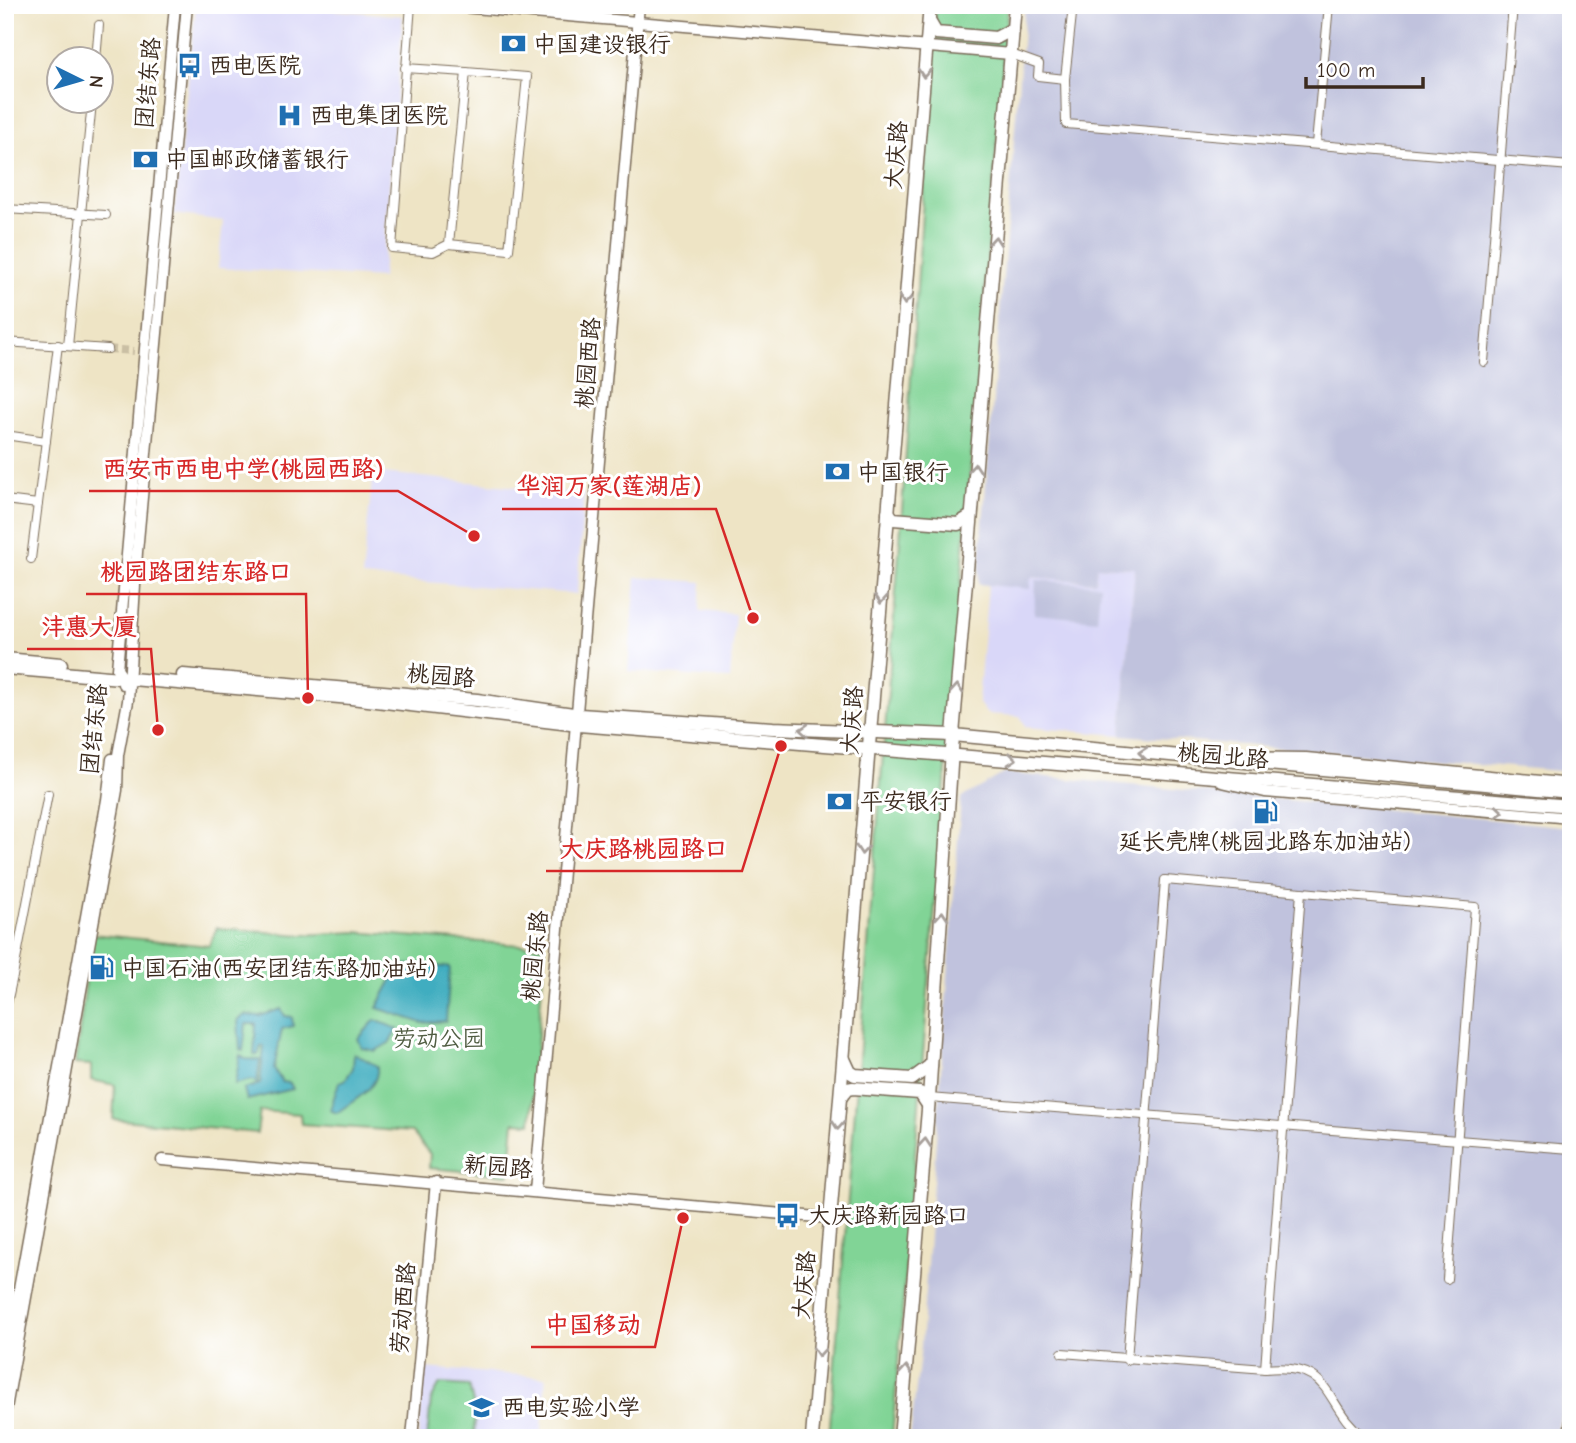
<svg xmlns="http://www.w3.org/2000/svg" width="1576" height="1443" viewBox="0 0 1576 1443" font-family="'Comic Neue','LXGW WenKai TC',sans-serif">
<rect width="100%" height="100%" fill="#fff"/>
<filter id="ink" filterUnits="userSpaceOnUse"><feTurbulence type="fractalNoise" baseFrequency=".0143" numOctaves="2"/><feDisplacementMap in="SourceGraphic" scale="14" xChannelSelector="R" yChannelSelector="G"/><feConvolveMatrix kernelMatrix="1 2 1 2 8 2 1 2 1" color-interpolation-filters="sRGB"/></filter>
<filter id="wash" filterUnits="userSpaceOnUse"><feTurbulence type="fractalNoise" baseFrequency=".00686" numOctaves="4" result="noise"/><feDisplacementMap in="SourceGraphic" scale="28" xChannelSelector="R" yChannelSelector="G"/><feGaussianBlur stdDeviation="1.57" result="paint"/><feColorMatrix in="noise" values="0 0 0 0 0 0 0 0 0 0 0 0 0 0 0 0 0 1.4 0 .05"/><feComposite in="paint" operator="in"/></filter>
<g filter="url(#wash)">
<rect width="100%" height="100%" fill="#eee4c5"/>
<g fill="#d9d7f8">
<polygon points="196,5 274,5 403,16 382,278 218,268 223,221 174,214"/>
<polygon points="373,472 584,494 577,594 362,577"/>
<polygon points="1097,566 1135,568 1121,735 1026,727 1020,716 987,714 978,702 988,585 1029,588 1030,577 1095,582"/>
<polygon points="636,577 702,582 700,611 735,614 730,679 628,671"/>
<polygon points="424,1368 546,1377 541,1438 418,1438"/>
</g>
<g fill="#c0c2dd">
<polygon points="1025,5 1571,5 1571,772 1121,735 1135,568 1097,566 1095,582 1031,577 1030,589 978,584"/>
<polygon points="1036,580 1100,585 1097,620 1034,614"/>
<polygon points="1005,773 1571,827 1571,1357 1556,1438 910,1438 921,1346 961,798"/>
</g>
<g fill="#81d496" stroke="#5e7f5a" stroke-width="2">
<polygon points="936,5 1008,5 892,1438 829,1438 900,540"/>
<polygon points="217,928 302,935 355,932 545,947 531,1123 514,1122 509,1175 429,1168 430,1154 412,1132 301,1124 300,1114 260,1111 257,1133 113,1119 115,1085 91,1080 91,1065 75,1064 92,934 209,946"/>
<polygon points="440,1384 469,1386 475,1412 474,1438 427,1438 431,1400"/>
</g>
<g fill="#41adc0" stroke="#3e6c6f" stroke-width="2">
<polygon points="400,965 450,967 446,1021 422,1023 377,1008"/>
<polygon points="281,1009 285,1016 292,1017 293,1026 282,1029 274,1069 282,1082 290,1083 293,1089 247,1100 244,1089 260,1084 264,1046 261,1046 258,1055 254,1055 256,1024 246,1024 243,1051 240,1050 238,1020 245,1015 260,1016"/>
<polygon points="375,1020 398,1029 389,1043 375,1051 362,1048 358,1039"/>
<path d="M354,1053l23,13c3,24 -25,34 -40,47l-7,-3 9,-28 6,-2 8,-12z"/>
<polygon points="240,1055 245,1059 260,1060 257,1083 252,1080 235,1084"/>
</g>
</g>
<g filter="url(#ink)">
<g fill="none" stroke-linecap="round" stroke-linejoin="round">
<polyline stroke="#cabfa4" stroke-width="8" stroke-dasharray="8 4" stroke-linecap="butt" points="108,349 134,351"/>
<defs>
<g id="minor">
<polyline points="411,5 392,248 433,252 449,244 509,250 527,77 466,72 449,244"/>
<polyline points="1073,5 1065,79 1066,124 1571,166"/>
<polyline points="1011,54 1039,64 1038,76 1065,79"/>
<polyline points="96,60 99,25"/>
<polyline points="405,68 466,72"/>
<polyline points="1316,144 1329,5"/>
<polyline points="5,209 106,215"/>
<polyline points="5,342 108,349"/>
<polyline points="68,346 92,102"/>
<polyline points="1484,362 1513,5"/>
<polyline points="5,435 46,441"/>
<polyline points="5,500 38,504"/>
<polyline points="31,559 58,345"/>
<polyline points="5,974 13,976 48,794"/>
<polyline points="5,1013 13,976"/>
<polyline points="929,1098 1571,1149"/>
<polyline points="5,1157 5,1163"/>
<path d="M1062,1353l203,16c72,-7 56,36 100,69"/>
<polyline points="1127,1360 1165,880 1475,907 1447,1279"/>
<polyline points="1265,1369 1301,892"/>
</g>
<g id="tertiary">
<polyline points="438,5 1011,54"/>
<polyline points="123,684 123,678 117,669 119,646 175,5"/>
<polyline points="1235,757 1306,758 1571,784"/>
<polyline points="1222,782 1265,792 1571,818"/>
<polyline points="162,1160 830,1218"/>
<polyline points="535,1191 639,5"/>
<polyline points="5,1367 107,800 112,759"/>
<polyline points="5,1414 117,790 118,755 128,701 137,552 187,5"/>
<polyline points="412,1438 436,1182"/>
<polyline points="1568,1438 1571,1422"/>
</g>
<g id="secondary">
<polyline points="5,659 61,664"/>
<polyline points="5,668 351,698 579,725 1571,806"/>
<polyline points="183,675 477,700 580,715 773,728 953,735 1571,792"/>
</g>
<g id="primary">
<polyline points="929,21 936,33 996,38 1013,29"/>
<polyline points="888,512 893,519 958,524 971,516"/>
<polyline points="844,1059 850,1072 855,1075 912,1079 931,1065"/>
<polyline points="841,1097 847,1089 853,1088 920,1093 928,1105"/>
<polyline points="812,1438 930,5"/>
<polyline points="900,1438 929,1098 953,735 1015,5"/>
</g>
</defs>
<use href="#minor" stroke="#7a6b58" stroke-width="10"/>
<use href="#tertiary" stroke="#7a6b58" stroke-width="13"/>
<use href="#secondary" stroke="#7a6b58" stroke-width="15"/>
<use href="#primary" stroke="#7a6b58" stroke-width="15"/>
<use href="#minor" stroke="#fff" stroke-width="8"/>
<use href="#tertiary" stroke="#fff" stroke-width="10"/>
<use href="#secondary" stroke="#fff" stroke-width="12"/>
<use href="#primary" stroke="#fff" stroke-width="12"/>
</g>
<defs><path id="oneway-chevron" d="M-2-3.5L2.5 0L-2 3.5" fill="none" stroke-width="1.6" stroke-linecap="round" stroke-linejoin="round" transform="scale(1.75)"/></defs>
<g stroke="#a79f9a">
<use href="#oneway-chevron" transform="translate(924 73) rotate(94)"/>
<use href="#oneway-chevron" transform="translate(995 241) rotate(-85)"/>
<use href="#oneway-chevron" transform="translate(905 300) rotate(95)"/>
<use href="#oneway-chevron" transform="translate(975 468) rotate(-85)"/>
<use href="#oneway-chevron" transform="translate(881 599) rotate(94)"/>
<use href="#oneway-chevron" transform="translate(957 689) rotate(-85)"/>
<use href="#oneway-chevron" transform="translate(804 730) rotate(-177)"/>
<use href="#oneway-chevron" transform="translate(1143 753) rotate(-175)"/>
<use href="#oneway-chevron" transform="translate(1012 759) rotate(5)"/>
<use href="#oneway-chevron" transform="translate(1499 812) rotate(5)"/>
<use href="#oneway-chevron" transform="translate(862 850) rotate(95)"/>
<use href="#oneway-chevron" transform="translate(942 916) rotate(-86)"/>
<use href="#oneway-chevron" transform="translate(838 1125) rotate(94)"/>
<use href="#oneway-chevron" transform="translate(925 1143) rotate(-85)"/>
<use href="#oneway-chevron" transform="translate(819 1352) rotate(95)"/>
<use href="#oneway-chevron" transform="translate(906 1370) rotate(-85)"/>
</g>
</g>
<defs>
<symbol id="bank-bare" viewBox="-9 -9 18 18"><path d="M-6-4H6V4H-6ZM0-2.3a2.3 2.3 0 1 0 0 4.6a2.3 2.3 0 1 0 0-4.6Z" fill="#1f6fb2" stroke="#fff" stroke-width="2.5" paint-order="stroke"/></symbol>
<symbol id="bus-bare" viewBox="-9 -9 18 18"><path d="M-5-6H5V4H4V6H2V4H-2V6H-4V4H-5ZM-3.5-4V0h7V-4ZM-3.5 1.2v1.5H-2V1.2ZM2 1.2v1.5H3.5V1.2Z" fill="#1f6fb2" stroke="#fff" stroke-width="2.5" paint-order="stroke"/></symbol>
<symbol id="hospital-bare" viewBox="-9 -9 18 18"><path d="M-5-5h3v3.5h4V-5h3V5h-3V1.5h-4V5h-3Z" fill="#1f6fb2" stroke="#fff" stroke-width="2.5" paint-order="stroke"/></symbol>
<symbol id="fuel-bare" viewBox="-9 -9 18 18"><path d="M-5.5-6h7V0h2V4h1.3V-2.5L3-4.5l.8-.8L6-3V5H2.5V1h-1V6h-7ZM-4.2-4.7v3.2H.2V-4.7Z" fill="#1f6fb2" stroke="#fff" stroke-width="2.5" paint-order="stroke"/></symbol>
<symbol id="school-bare" viewBox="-9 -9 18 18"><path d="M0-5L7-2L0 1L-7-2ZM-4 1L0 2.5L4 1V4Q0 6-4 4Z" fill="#1f6fb2" stroke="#fff" stroke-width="2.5" paint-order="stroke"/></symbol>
</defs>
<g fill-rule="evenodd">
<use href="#bank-bare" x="496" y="26" width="35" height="35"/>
<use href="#bus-bare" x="172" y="48" width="35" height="35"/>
<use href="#hospital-bare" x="272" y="98" width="35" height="35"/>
<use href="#bank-bare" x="128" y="142" width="35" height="35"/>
<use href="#bank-bare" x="820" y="454" width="35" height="35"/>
<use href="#bank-bare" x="822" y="784" width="35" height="35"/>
<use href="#fuel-bare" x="1248" y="794" width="35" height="35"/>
<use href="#fuel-bare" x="84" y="950" width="35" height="35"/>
<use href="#bus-bare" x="770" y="1198" width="35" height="35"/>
<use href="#school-bare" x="464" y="1390" width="35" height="35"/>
</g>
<g text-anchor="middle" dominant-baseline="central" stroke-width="6" stroke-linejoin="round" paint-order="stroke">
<g font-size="23" fill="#3b2a1e" stroke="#fff" text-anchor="start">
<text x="533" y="44">中国建设银行</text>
<text x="209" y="65">西电医院</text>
<text x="310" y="115">西电集团医院</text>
<text x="165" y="159">中国邮政储蓄银行</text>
<text x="857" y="472">中国银行</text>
<text x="860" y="801">平安银行</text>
<text x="1265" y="841" text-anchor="middle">延长壳牌(桃园北路东加油站)</text>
<text x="121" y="968">中国石油(西安团结东路加油站)</text>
<text x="808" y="1215">大庆路新园路口</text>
<text x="502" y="1407">西电实验小学</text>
</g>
<g font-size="23" fill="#3b2a1e" stroke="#fff">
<text transform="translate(148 83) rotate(-85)">团结东路</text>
<text transform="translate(896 155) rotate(-85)">大庆路</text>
<text transform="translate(588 363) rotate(-85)">桃园西路</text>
<text transform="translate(441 676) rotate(5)">桃园路</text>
<text transform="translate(852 720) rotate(-86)">大庆路</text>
<text transform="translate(94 729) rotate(-84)">团结东路</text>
<text transform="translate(1223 756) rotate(5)">桃园北路</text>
<text transform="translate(535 956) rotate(-84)">桃园东路</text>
<text transform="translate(498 1167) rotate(5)">新园路</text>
<text transform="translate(804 1285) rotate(-85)">大庆路</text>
<text transform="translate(403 1308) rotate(-85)">劳动西路</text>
</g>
<g font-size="23" fill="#505d42" stroke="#fff">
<text x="439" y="1038">劳动公园</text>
</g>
</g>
<path fill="none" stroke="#d62828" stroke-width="2.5" d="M474 536L398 491H89M753 618L716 509H502M308 698L306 594H86M158 730L151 649H27M781 746L742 871H546M683 1218L655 1347H531"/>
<g fill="#d62828" stroke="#fff" stroke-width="2.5">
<circle cx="474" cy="536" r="7"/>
<circle cx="753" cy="618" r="7"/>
<circle cx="308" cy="698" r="7"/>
<circle cx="158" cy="730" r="7"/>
<circle cx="781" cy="746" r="7"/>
<circle cx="683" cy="1218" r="7"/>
</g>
<g font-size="24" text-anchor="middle" font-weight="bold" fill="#d62828" stroke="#fff" stroke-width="6" stroke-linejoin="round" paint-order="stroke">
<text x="243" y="477">西安市西电中学(桃园西路)</text>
<text x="609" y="494">华润万家(莲湖店)</text>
<text x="196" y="580">桃园路团结东路口</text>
<text x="89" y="635">沣惠大厦</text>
<text x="644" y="857">大庆路桃园路口</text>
<text x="593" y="1333">中国移动</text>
</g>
<rect width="1576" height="1443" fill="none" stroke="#fff" stroke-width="28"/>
<g transform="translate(80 80) rotate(95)"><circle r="33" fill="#ffffff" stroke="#b1aaa5" stroke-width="2"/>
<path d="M0-5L12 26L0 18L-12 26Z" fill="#1f6fb2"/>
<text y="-10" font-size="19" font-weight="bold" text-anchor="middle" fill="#3b2a1e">N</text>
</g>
<path d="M1306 77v10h117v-10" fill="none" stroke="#3b2a1e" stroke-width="3.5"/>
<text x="1317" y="77" font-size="21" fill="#3b2a1e" stroke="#ffffff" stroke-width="5" paint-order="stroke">100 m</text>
</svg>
